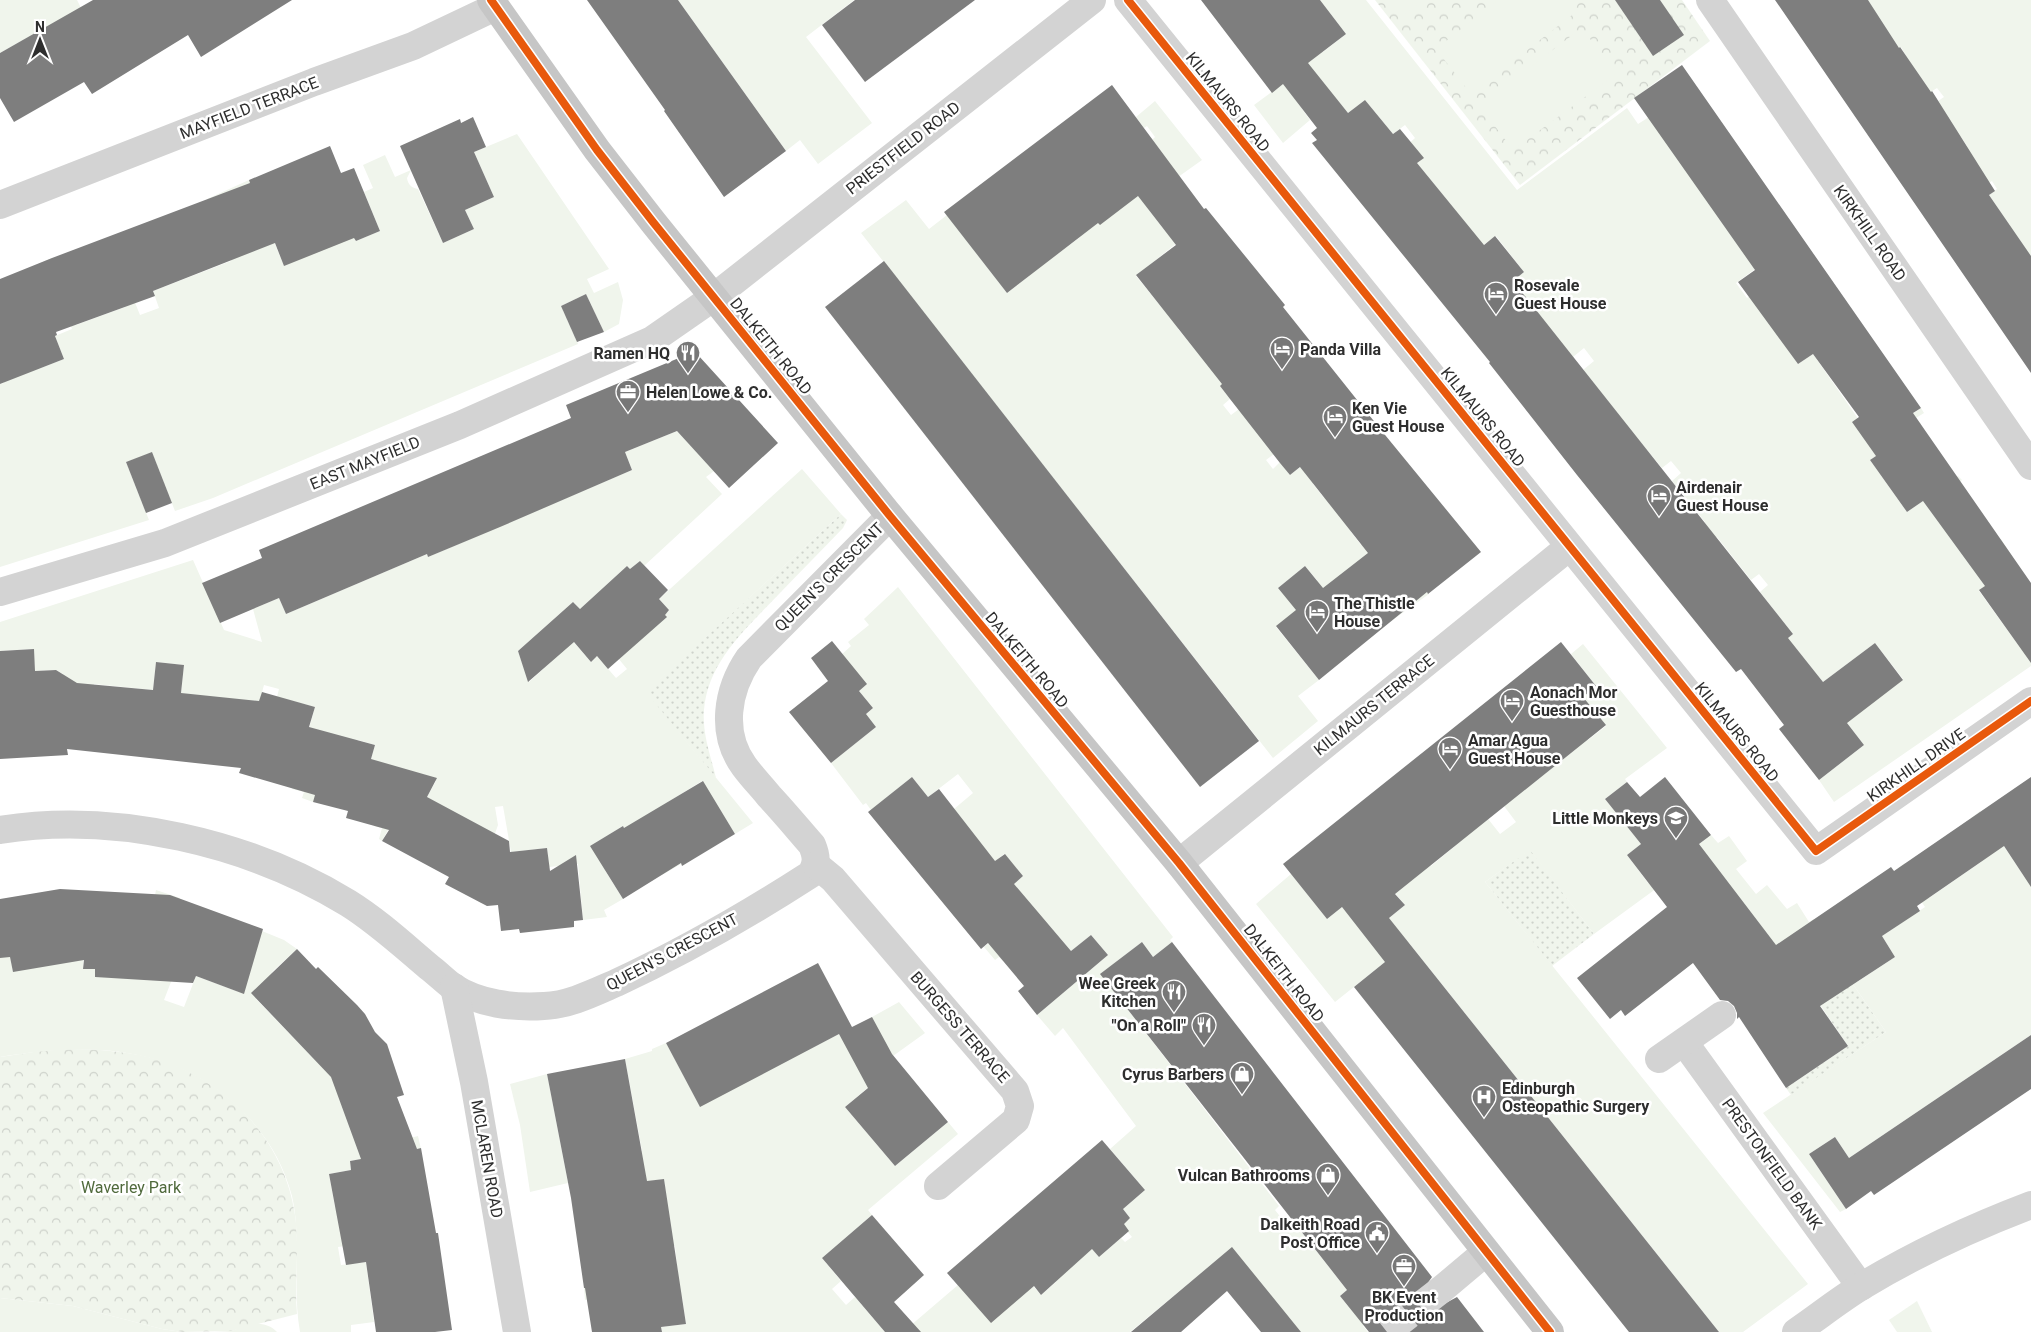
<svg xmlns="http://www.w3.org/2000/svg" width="2031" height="1332" viewBox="0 0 2031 1332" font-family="Roboto,sans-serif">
<defs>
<pattern id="grass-dots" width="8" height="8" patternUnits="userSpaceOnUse" patternTransform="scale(1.25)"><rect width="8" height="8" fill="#f0f5ec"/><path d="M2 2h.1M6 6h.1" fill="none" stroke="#ced2cb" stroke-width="1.8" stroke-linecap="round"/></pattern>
<pattern id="park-crowns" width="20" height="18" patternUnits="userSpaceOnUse" patternTransform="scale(1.25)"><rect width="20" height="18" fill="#f0f5ec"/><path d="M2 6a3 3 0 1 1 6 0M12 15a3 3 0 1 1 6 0" fill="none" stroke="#ced2cb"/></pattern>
</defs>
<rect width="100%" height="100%" fill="#fff"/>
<g fill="url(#grass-dots)">
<path d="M841,514l6,6 -4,8c-21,22 -43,44 -64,66 -32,34 -71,67 -75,116 -2,23 7,47 12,68l-71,-86z"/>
<polygon points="1530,849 1594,934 1552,966 1485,882"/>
<polygon points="1821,938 1886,1032 1791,1095 1786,1088 1848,1046 1789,959"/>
</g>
<g fill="url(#park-crowns)">
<polygon points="1375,0 1682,0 1710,41 1520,185"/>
<path d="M70,1049c32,0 63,3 94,12 7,2 14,6 21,9 58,27 101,82 110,145 5,33 -1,67 2,99l-66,17 -49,1 -20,-3 -89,-23 -73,-8v-241l40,-6z"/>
</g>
<g fill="#f0f5ec">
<polygon points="0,0 77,0 81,8 0,53"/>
<polygon points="678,0 854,0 806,37 872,123 818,164 800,140 786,151"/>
<polygon points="1320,0 1366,0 1517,190 1627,108 1638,124 1649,117 1755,269 1736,283 1747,298 1765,284 1780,339 1798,364 1813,354 1873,440 1921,408 1924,413 1916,418 1921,424 1870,460 1907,512 1958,476 1962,480 1960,482 1967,562 2001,539 2017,564 1979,591 2019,646 2031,638 2031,666 1834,802 1819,780 1864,745 1834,706 1887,692 1903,679 1875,643 1823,682 1795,647 1763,671 1767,654 1793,634 1760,592 1768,585 1759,574 1751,580 1717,537 1691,559 1680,543 1705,522 1672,481 1681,473 1671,461 1662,468 1628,427 1589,432 1616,411 1583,370 1594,361 1584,348 1573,357 1512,281 1524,272 1496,236 1483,245 1417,163 1423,158 1404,148 1415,138 1405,125 1393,134 1365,100 1348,113 1337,100 1297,102 1310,120 1283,143 1254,105 1295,75 1306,30 1323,52 1346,34"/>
<polygon points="1390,0 1424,0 1402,16"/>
<polygon points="1498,0 1560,0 1572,15 1471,94 1436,49"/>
<polygon points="1854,0 2031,0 2031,257 1989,195 1997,189 1992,181 1983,186 1958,152 1967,146 1961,137 1952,143 1928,108 1944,97 1937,88 1921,98 1896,63 1906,56 1901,47 1891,54"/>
<polygon points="1582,28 1616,74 1513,150 1479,105"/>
<polygon points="1155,101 1202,160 1143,202 1165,231 1182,218 1178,242 1136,276 1163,309 1183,294 1199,313 1178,329 1204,360 1264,352 1220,386 1230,399 1223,405 1231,415 1239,409 1274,454 1266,460 1273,469 1280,462 1290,475 1333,442 1313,484 1324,498 1332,491 1358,526 1351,532 1361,545 1378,531 1429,594 1387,624 1321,590 1317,586 1317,580 1305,566 1278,588 1300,608 1276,627 1319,680 1298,696 1318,721 1273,758 861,233 906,200 929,229 947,215 1007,293 1029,276 1020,264 1036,230 1056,255 1079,238 1019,159 1152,140 1155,137 1147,126 1144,128 1136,117"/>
<path d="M517,134l92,135 -22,10 7,14 24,-11 5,18 -4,24 -15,8 -18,-38 -25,12 17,38 -365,154 -38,13 -23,-58 -26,9 23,58 -149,47v-183l4,-1 -4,-13 32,-26 9,24 23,-9 -9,-23 17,-7 -27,-68 7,-3 24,67 49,-18 -24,-67 8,-2 31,77 19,-7 -6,-17 78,-30 -24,-62 42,-19 35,86 64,-44 8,19 24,-10 -16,-39 9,-4 -10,-23 22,-10 10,22 16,-7 -4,8c1,7 5,10 11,11l25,54 31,-14 -9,-19 29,-13 -20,-45z"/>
<polygon points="677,431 714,471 706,477 722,494 644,566 640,561 630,569 627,566 580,609 573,602 518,651 529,682 552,661 539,646 572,640 591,662 597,656 616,678 627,669 618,658 669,610 659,599 802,469 841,514 646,692 753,823 735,834 702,781 668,802 681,822 663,834 681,864 662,875 639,852 623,826 597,842 606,872 623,899 604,910 607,917 583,920 578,864 549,867 547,848 511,852 503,806 495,807 498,825 484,865 481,903 478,901 427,797 436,781 423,774 415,781 382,841 379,839 382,828 374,826 371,759 375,745 358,740 313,802 302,798 304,792 292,789 315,707 277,697 279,689 264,685 256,714 181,693 184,665 156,662 153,690 94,684 93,724 64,689 63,674 56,670 35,671 33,649 0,651 0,622 193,560 224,630 262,642 253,609 279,598 286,614 427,554 428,557 632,470 625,452"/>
<polygon points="898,587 1173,937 1170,940 1172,942 1153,957 1142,942 1117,961 1112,989 1279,1206 1275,1210 1290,1229 1296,1225 1347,1290 1340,1296 1348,1306 1355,1302 1370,1321 1363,1326 1368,1332 1301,1332 1228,1251 1130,1332 903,1332 958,1285 1033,1286 1041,1295 1056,1282 1044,1193 1099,1257 1121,1238 1125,1242 1132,1237 1122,1225 1130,1218 1123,1209 1145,1190 1110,1149 1136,1126 1063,1028 1055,1036 1037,1015 1108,955 1091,935 1071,951 1048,924 1003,961 999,957 995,960 984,947 1028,910 1009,888 1023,876 1004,854 946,902 954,809 973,793 958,774 928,797 912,777 871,810 866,803 863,805 831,763 876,727 866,714 873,708 859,691 840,656 851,646 848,642 869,625 864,619"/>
<polygon points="1583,644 1667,748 1625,779 1627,782 1605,799 1641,844 1627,855 1648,883 1711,835 1718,843 1729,836 1747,861 1736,869 1756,894 1767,885 1787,909 1797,903 1809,922 1814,919 1857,982 1895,957 1882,936 1925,907 1898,868 1905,863 1929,898 1981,862 1985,838 1971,818 1980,811 2024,876 2031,872 2031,1035 1849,1158 1835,1137 1809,1154 1846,1209 1840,1212 1763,1113 1886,1032 1821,938 1761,977 1705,853 1594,934 1530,850 1485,882 1808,1284 1743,1332 1719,1332 1409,943 1335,1002 1256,904 1291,874 1327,919 1342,907 1366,937 1405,905 1381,876 1419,852 1431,866 1454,847 1466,791 1500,834 1516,822 1504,806 1576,749 1565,711 1588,740 1606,726 1583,697 1596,686 1571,654"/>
<path d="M156,890l24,8 -23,63 19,8 -12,31 20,7 12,-31 43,16 23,-61 22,9 13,9 -24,22 -17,28 68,70 21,-20 -10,36 67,55 16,-4 3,13 -71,12 1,9 -22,4 6,33 100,26 -97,14 3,18 25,-3 8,60 -23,3v7h-51c-8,-45 2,-91 -8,-136 -8,-30 -22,-55 -43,-78 -69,-74 -156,-76 -249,-61v-100l10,-1 3,15 73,-47 -3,44 12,1 60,-74z"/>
<polygon points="899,1002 925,1033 893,1056 898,1062 845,1107 895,1166 948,1122 958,1134 868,1210 872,1215 822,1258 841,1281 832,1289 846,1305 855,1297 885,1332 662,1332 661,1327 686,1324 682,1297 609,1294 585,1300 584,1288 678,1275 675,1246 652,1248 667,1203 664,1179 570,1192 615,1155 642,1151 625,1059 652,1051 652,1049 666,1043 700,1106 770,1011 794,1057 839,1034 886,1045 872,1017"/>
<polygon points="547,1074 568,1183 530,1192 520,1125 510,1084"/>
<polygon points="0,1298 73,1306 162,1329 182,1332 0,1332"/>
<polygon points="1917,1301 1932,1332 1897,1332 1889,1320"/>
<path d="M252,1324c9,-1 19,1 25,8h-63l17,-1z"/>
</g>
<g fill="#7e7e7e">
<polygon points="93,0 292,0 201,57 188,35 92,94 84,82 14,122 0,98 0,53"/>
<polygon points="587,0 678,0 786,151 724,197 664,111 665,110"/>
<polygon points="855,0 975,0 865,82 822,25"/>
<polygon points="1201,0 1320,0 1346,34 1308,63 1348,113 1365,100 1393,134 1400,129 1424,158 1417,163 1484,245 1495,236 1524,272 1513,281 1793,634 1788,638 1823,682 1875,643 1903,680 1847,723 1864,745 1819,780 1779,729 1784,725 1741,669 1736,672 1577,475 1489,363 1490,362 1312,143 1317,140 1311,133 1317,128 1283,84 1272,93"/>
<polygon points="1615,0 1660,0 1684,35 1653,56"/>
<polygon points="1775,0 1868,0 1899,48 1900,47 1931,92 1932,91 1995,191 1989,195 2031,256 2031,373"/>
<polygon points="1682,65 1921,408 1913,413 2031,583 2031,663 1979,590 1985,586 1923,501 1907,512 1870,460 1876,456 1852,422 1859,417 1813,354 1798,364 1738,282 1755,270 1634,98"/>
<polygon points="1112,85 1204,209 1206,208 1285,305 1283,307 1381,430 1481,552 1428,594 1427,592 1319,680 1276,626 1296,610 1278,588 1305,566 1323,588 1368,553 1300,467 1290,475 1280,463 1230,399 1220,386 1222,384 1136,275 1176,245 1138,196 1100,225 1098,223 1007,293 944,212"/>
<polygon points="473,117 486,147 474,152 494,197 465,210 474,229 443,243 400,146 460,119 461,123"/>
<polygon points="330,146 341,173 354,168 380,231 356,241 354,238 284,266 275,243 153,291 155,296 56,332 57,335 55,336 64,359 0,384 0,279 52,258 250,183 249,180"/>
<polygon points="884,261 1259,741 1200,787 825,307"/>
<polygon points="586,294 604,332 577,342 561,306"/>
<polygon points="686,355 698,355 778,443 729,488 677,431 625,452 632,470 500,527 428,557 427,554 286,614 279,598 220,623 202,583 262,558 259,550 571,418 566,405"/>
<polygon points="152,452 172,503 146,513 126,462"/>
<polygon points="640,561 668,590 659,599 669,610 665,615 667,617 608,669 597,656 591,662 574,642 528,682 518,651 573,602 580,609 627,566 630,569"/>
<polygon points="832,641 867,684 859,691 873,708 866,714 876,727 831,763 789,712 828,681 811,658"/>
<polygon points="1561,642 1596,686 1583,697 1606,725 1395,894 1405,905 1389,918 1719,1332 1629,1332 1354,987 1385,962 1342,907 1327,919 1283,864"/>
<polygon points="34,649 35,671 56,670 77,683 153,690 156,662 184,665 181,693 259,701 262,692 315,707 309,727 375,745 371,759 437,778 427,797 509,841 510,852 547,848 550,871 576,855 583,920 574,921 574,927 520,933 519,929 501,931 498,905 487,906 445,884 449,877 382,841 389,830 346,818 348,811 313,802 315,795 239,773 241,768 67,749 68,755 0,759 0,651"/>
<polygon points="912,777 928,797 939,789 995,861 1005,854 1023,876 1014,884 1071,951 1091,935 1108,955 1037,1015 1018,991 1024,986 988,943 981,949 868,812"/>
<polygon points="1665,777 1711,835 1699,844 1776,945 1891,867 1894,871 2031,777 2031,887 2004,846 1917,906 1920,911 1882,936 1895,957 1820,1006 1848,1046 1786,1088 1739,1017 1737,1019 1737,1013 1734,1006 1728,1001 1720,1000 1693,963 1625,1016 1621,1010 1610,1019 1577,978 1667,907 1627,855 1641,844 1605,799 1627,782 1640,797"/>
<polygon points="703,781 735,834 682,866 681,863 623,899 590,846 623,826 624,828"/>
<polygon points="60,889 170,895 263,929 244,994 196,976 193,983 95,977 95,969 83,969 84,960 13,972 10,957 0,958 0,899"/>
<polygon points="1142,942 1153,957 1172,942 1432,1277 1427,1284 1427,1291 1430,1299 1436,1303 1444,1304 1457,1297 1484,1332 1369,1332 1340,1296 1347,1290 1100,974"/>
<polygon points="297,949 316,969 318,967 357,1005 365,1014 375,1032 387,1044 404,1095 397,1097 417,1149 421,1148 436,1233 438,1233 452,1330 435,1332 376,1332 366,1262 346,1265 329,1174 351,1170 350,1161 361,1159 331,1077 251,993"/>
<polygon points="818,963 852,1027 872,1017 892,1054 948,1122 895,1166 845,1107 868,1088 839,1034 700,1107 666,1043"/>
<polygon points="2031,1035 2031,1089 1874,1195 1871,1191 1846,1209 1809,1154 1835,1137 1849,1158"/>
<polygon points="625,1059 647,1181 664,1179 686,1324 661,1327 662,1332 592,1332 585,1288 584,1288 571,1198 547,1074"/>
<polygon points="1102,1140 1145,1190 1123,1209 1130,1218 1124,1224 1129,1231 1099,1257 1092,1249 1041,1295 1034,1286 991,1323 947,1273"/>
<polygon points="872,1215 924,1275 894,1302 921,1332 885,1332 822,1258"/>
<polygon points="1232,1247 1301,1332 1261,1332 1227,1291 1181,1332 1131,1332"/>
</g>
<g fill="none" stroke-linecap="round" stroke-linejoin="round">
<polyline stroke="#d5d5d5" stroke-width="28" stroke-dasharray="28 14" stroke-linecap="butt" points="1387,1332 1442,1289"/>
<g stroke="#d3d3d3" stroke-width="28">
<polyline points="1128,0 1816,851 2031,701"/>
<polyline points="1710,0 2031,466"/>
<polyline points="0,205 314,82 413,46 495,7"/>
<polyline points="0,592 165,543 460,425 652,340 714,297 1092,0"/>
<path d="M0,830c115,-19 250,13 348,73 29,18 55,42 81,64 8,6 16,14 24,20 26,17 61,21 91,19 25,-1 49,-13 72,-23 67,-31 133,-69 195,-109 6,-11 6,-17 1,-29 -14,-16 -28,-33 -43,-49 -8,-10 -17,-19 -25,-30 -24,-33 -17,-76 5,-108l141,-142"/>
<polyline points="1179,863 1569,547"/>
<polyline points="816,865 833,879 1015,1091 1020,1106 1016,1120 938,1186"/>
<polyline points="454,987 474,1082 517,1332"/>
<polyline points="1684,1042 1861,1287"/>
<polyline points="1659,1059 1722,1015"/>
<polyline points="1442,1289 1486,1252"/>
<path d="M1796,1332c22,-15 43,-32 66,-46 53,-32 111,-59 169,-81"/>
</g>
<polyline stroke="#c6c6c6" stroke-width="28" points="491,0 597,150 653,222 890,516 1179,863 1550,1332"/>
<defs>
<g id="cycleway">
<polyline points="491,0 597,150 653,222 890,516 1179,863 1550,1332"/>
<polyline points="1128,0 1816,851 2031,701"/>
</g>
</defs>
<use href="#cycleway" stroke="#fff" stroke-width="11"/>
<use href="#cycleway" stroke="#e8590c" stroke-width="8"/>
</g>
<defs>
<symbol id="hotel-pin" viewBox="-11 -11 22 30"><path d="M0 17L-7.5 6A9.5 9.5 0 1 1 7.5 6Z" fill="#777" stroke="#fff"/><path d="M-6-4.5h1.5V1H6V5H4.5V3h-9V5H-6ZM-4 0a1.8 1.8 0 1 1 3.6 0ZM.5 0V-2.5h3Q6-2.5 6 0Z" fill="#fff"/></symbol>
<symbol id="restaurant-pin" viewBox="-11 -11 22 30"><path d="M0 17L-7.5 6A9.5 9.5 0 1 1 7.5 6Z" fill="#777" stroke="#fff"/><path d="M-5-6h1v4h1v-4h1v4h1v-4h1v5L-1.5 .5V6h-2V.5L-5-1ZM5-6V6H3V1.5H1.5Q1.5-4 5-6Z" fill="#fff"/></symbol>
<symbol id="office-pin" viewBox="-11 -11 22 30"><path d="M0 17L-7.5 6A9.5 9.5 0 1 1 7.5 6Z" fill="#777" stroke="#fff"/><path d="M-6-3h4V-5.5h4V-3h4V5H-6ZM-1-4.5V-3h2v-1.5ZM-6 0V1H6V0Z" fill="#fff"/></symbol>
<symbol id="school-pin" viewBox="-11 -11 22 30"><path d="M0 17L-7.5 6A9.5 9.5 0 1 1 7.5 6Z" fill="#777" stroke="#fff"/><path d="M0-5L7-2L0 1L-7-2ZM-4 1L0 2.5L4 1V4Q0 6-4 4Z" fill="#fff"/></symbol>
<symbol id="shop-pin" viewBox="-11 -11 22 30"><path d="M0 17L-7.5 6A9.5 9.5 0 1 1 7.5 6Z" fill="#777" stroke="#fff"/><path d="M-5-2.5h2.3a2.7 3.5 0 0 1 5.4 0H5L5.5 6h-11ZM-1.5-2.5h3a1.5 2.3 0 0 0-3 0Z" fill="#fff"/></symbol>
<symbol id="hospital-pin" viewBox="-11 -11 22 30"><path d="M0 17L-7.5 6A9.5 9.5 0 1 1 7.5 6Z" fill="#777" stroke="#fff"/><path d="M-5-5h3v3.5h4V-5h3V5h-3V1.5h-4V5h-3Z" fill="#fff"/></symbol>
<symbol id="civic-pin" viewBox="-11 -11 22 30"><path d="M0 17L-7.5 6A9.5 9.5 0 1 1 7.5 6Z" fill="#777" stroke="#fff"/><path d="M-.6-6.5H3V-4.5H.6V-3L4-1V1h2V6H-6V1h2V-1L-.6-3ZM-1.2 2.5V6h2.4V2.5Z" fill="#fff"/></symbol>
</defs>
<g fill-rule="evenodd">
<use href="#hotel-pin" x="1482" y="280" width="28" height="38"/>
<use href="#hotel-pin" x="1268" y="335" width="28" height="38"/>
<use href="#restaurant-pin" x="674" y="339" width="28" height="38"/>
<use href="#office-pin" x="614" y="378" width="28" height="38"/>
<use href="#hotel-pin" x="1321" y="403" width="28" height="38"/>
<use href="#hotel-pin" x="1645" y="482" width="28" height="38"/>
<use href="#hotel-pin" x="1303" y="598" width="28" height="38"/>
<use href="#hotel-pin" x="1498" y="687" width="28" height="38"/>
<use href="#hotel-pin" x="1436" y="735" width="28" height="38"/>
<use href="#school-pin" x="1662" y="804" width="28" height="38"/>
<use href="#restaurant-pin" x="1160" y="978" width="28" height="38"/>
<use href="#restaurant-pin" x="1190" y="1011" width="28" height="38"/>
<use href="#shop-pin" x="1228" y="1060" width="28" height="38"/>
<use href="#hospital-pin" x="1470" y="1083" width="28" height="38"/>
<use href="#shop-pin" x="1314" y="1161" width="28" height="38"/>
<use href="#civic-pin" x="1363" y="1219" width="28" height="38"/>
<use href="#office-pin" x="1390" y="1252" width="28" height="38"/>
</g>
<g text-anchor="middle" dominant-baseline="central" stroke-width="5" stroke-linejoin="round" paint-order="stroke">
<g font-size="16" fill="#2e2e2e" stroke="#fff">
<text transform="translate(1228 102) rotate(51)">KILMAURS ROAD</text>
<text transform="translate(249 108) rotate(-21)">MAYFIELD TERRACE</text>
<text transform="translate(903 148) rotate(-38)">PRIESTFIELD ROAD</text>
<text transform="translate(1870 233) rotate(55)">KIRKHILL ROAD</text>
<text transform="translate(771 346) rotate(51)">DALKEITH ROAD</text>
<text transform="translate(1483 417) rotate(51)">KILMAURS ROAD</text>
<text transform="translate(365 463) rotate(-22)">EAST MAYFIELD</text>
<text transform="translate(829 577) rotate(-45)">QUEEN'S CRESCENT</text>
<text transform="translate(1027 660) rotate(50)">DALKEITH ROAD</text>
<text transform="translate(1374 705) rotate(-39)">KILMAURS TERRACE</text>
<text transform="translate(1737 732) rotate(51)">KILMAURS ROAD</text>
<text transform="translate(1916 765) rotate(-35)">KIRKHILL DRIVE</text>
<text transform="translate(672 952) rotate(-28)">QUEEN'S CRESCENT</text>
<text transform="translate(1284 973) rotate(52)">DALKEITH ROAD</text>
<text transform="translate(960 1027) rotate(49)">BURGESS TERRACE</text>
<text transform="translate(487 1159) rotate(80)">MCLAREN ROAD</text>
<text transform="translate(1772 1164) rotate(54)">PRESTONFIELD BANK</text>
</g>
<g font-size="16" font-weight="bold" fill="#2e2e2e" stroke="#fff" text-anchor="start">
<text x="1514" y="285">Rosevale<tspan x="1514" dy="18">Guest House</tspan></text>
<text x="1300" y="349">Panda Villa</text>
<text x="670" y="353" text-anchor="end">Ramen HQ</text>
<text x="646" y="392">Helen Lowe &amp; Co.</text>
<text x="1352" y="408">Ken Vie<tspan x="1352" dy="18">Guest House</tspan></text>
<text x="1676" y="487">Airdenair<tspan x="1676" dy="18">Guest House</tspan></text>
<text x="1334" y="603">The Thistle<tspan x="1334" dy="18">House</tspan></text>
<text x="1530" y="692">Aonach Mor<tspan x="1530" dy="18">Guesthouse</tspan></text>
<text x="1468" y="740">Amar Agua<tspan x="1468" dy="18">Guest House</tspan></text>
<text x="1658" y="818" text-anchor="end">Little Monkeys</text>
<text x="1156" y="983" text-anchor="end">Wee Greek<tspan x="1156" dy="18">Kitchen</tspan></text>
<text x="1186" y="1025" text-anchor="end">"On a Roll"</text>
<text x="1224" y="1074" text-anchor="end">Cyrus Barbers</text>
<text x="1502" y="1088">Edinburgh<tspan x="1502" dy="18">Osteopathic Surgery</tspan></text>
<text x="1310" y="1175" text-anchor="end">Vulcan Bathrooms</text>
<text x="1360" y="1224" text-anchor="end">Dalkeith Road<tspan x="1360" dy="18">Post Office</tspan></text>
<text x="1404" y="1297" text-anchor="middle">BK Event<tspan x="1404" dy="18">Production</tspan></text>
</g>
<g font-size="16" fill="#506a3c" stroke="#fff">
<text x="131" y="1187">Waverley Park</text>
</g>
</g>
<g transform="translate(40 40)" stroke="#ffffff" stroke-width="4" paint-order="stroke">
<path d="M0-4L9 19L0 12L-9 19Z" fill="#2e2e2e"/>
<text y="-8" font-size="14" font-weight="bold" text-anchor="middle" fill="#2e2e2e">N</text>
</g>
</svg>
